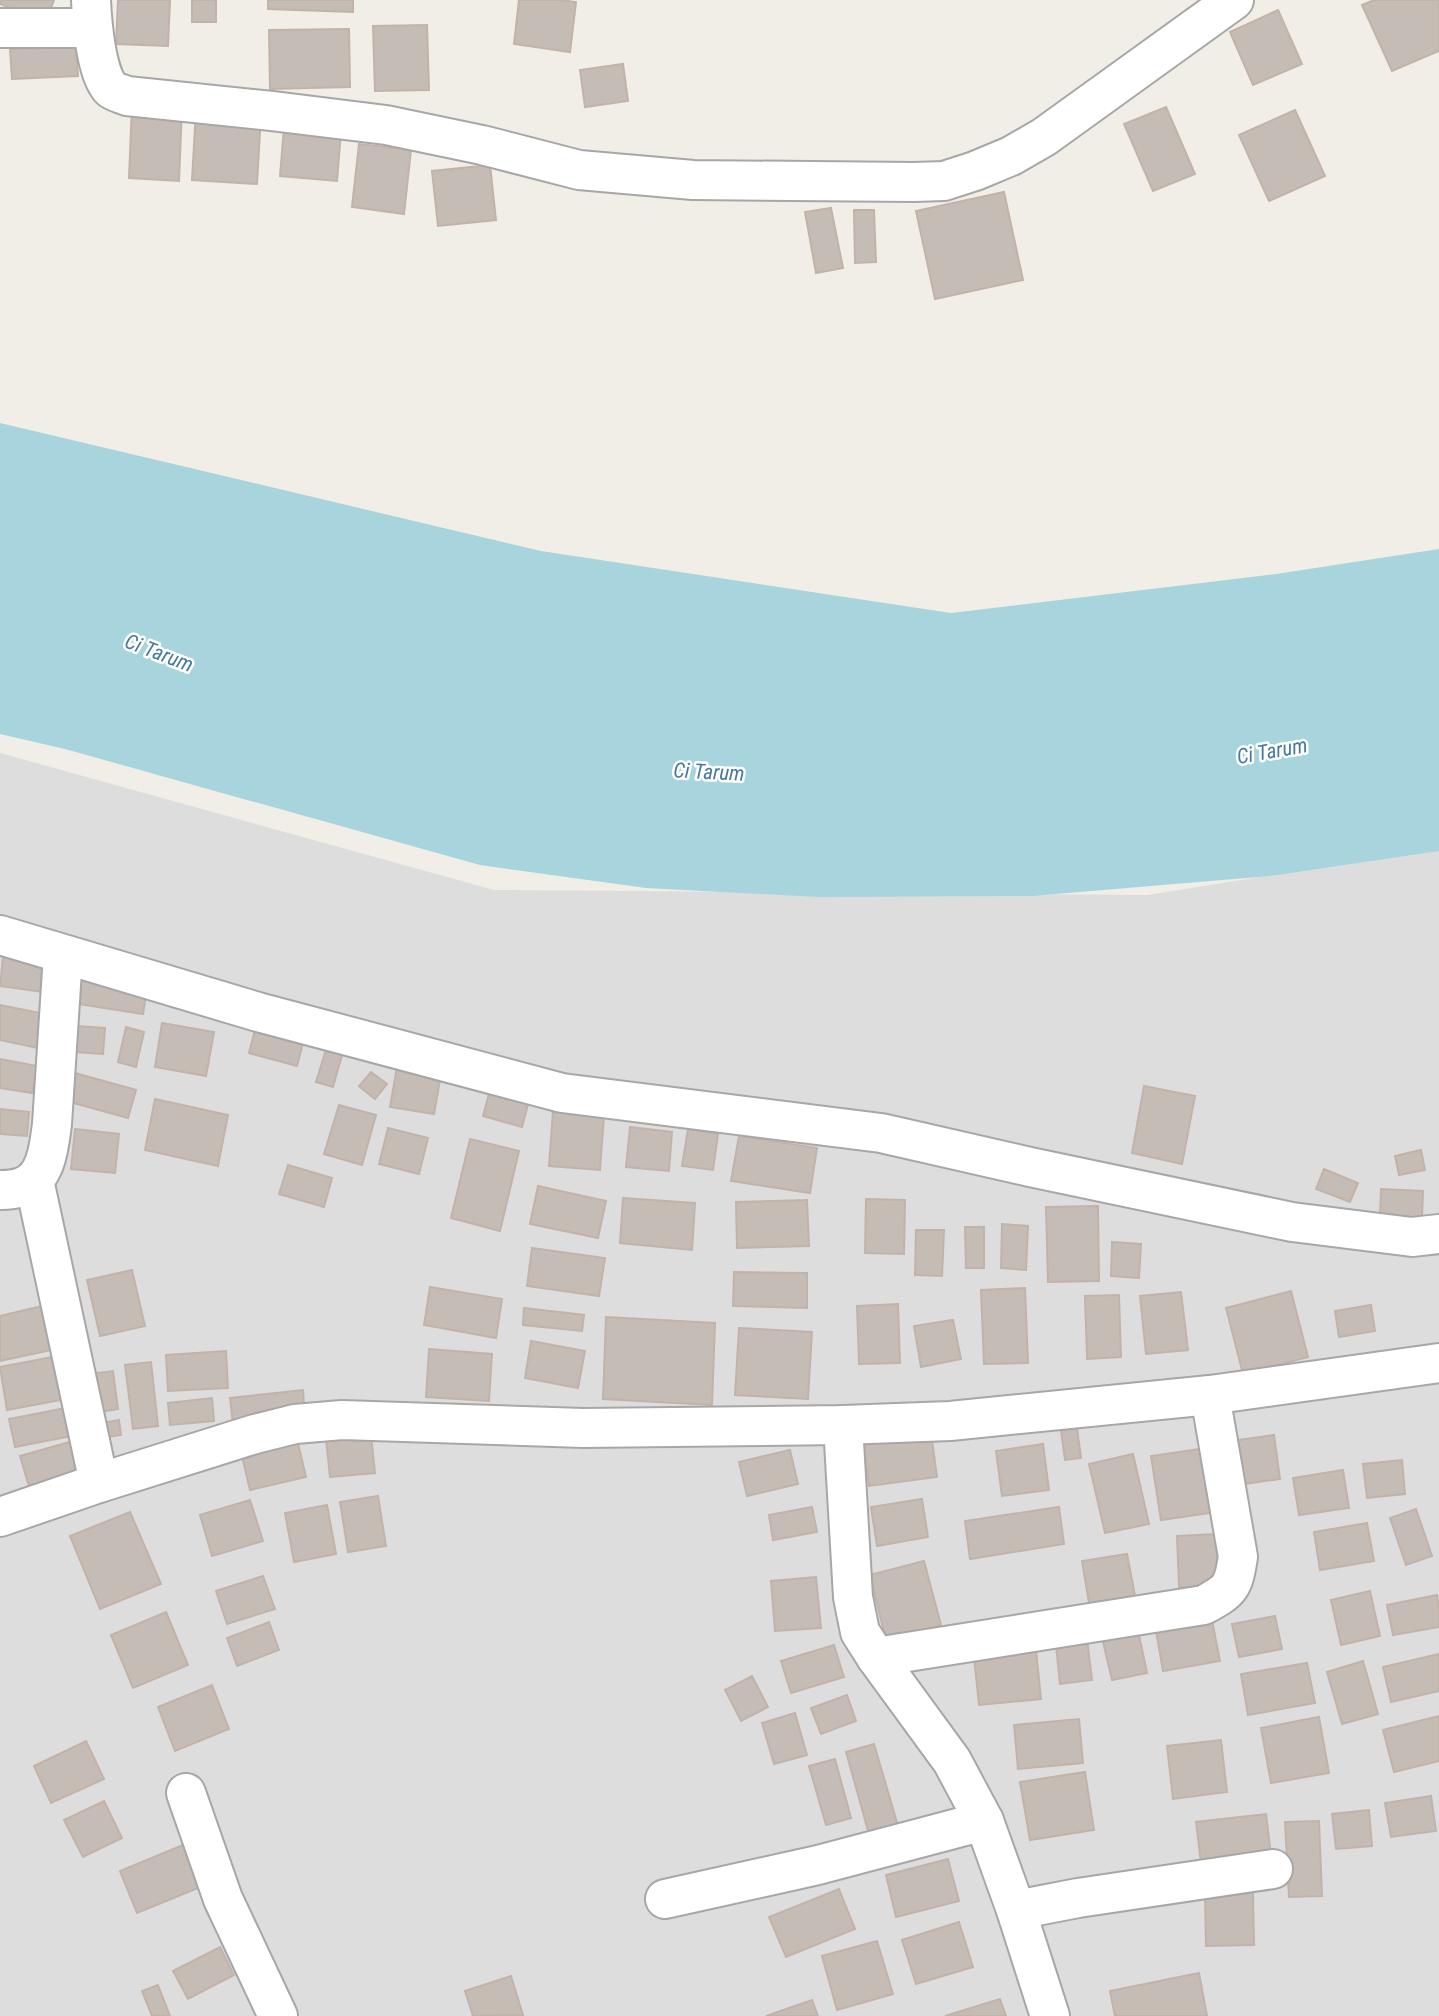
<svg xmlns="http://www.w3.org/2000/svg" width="1439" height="2016" viewBox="0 0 1439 2016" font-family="'Roboto Condensed',sans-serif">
<rect width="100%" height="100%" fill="#f1ede7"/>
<polygon fill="#dedddd" points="0,753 494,890 1148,895 1439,848 1439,2016 0,2016"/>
<polygon fill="#a8d4de" points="0,423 541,551 951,613 1276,574 1439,549 1439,851 1270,876 1032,896 819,897 646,888 480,865 65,749 0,734"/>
<g fill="#c6bcb6" stroke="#c2b3a9" stroke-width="2">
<polygon points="0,0 54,0 46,22 0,4"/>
<polygon points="118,0 170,0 168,46 116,44"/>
<rect x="192" y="0" width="24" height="22"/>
<polygon points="268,0 353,0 353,12 268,9"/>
<polygon points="519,0 560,0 576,2 570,52 514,44"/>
<polygon points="1374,0 1439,0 1439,51 1392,71 1362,5"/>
<polygon points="1278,10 1302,64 1253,85 1230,32"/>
<polygon points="427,25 429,90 375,91 373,26"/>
<polygon points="349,29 350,87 270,89 269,30"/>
<polygon points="76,47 78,76 12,79 10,49"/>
<polygon points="623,64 628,101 585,107 580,70"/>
<polygon points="132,105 182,108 179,181 129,178"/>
<polygon points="1166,107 1195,174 1153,191 1124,124"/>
<polygon points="196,110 261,114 257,184 192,180"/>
<polygon points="1295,110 1325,176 1269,201 1239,135"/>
<polygon points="284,127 341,132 337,181 280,176"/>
<polygon points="359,144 411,150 404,214 352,207"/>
<polygon points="490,165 496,220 438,226 432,171"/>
<polygon points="1004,192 1023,280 935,299 916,211"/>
<polygon points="831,208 843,268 816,273 805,212"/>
<polygon points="854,210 874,210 876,262 855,263"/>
<polygon points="4,947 49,954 44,992 0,986"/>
<polygon points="77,971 148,982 143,1014 72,1003"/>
<polygon points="0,1005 45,1014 38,1048 0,1040"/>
<polygon points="162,1023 214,1032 206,1076 155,1067"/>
<polygon points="61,1025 105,1028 103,1054 60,1051"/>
<polygon points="256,1026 304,1039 297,1066 249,1053"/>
<polygon points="126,1027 144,1032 136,1067 118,1062"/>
<polygon points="328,1043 344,1048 333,1087 316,1082"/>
<polygon points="0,1059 37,1066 32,1093 0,1088"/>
<polygon points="397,1067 441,1074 434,1114 390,1107"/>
<polygon points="68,1071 136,1090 128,1118 59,1099"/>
<polygon points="371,1072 387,1084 375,1099 359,1086"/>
<polygon points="491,1086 530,1097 522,1127 483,1116"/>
<polygon points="1144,1086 1195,1096 1182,1164 1132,1153"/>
<polygon points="155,1099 228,1115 218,1166 145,1150"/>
<polygon points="339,1105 376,1115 362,1165 324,1154"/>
<polygon points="0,1109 29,1112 27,1136 0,1134"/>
<polygon points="553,1111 604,1116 600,1170 549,1166"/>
<polygon points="630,1127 672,1132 669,1171 626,1167"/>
<polygon points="388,1128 428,1138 419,1174 379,1164"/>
<polygon points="75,1129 119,1134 115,1173 71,1169"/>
<polygon points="688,1129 718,1134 713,1170 682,1166"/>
<polygon points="739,1136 817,1148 810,1193 731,1181"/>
<polygon points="470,1139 519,1151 500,1231 451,1218"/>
<polygon points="1421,1150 1425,1170 1399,1175 1395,1156"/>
<polygon points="288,1165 332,1178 324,1207 279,1194"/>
<polygon points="1324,1169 1358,1183 1350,1202 1316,1189"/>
<polygon points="538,1186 606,1201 598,1238 530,1224"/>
<polygon points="1381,1189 1423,1191 1422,1218 1380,1215"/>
<polygon points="623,1198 695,1203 692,1250 620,1243"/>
<polygon points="866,1199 905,1200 904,1254 865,1253"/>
<polygon points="807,1200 809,1246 737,1248 736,1202"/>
<polygon points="1098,1206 1099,1281 1048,1282 1046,1207"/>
<polygon points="1002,1224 1028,1226 1026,1270 1001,1268"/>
<polygon points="965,1227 984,1227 984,1268 966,1268"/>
<polygon points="916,1230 944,1230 942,1276 915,1275"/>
<polygon points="1112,1242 1141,1244 1139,1278 1111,1276"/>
<polygon points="532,1248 605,1258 599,1296 527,1286"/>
<polygon points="132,1270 145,1326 100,1336 87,1280"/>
<polygon points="734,1272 807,1273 807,1308 733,1306"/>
<polygon points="430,1287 502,1299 496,1338 424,1325"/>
<polygon points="1025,1288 1028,1363 984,1364 981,1290"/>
<polygon points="1291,1291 1308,1357 1243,1374 1226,1308"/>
<polygon points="1181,1292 1188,1350 1146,1354 1140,1296"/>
<polygon points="1119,1295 1121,1357 1087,1359 1085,1296"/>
<polygon points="898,1304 900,1363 859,1364 857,1306"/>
<polygon points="46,1305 56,1349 0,1361 0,1316"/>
<polygon points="1371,1305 1375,1331 1339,1337 1335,1311"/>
<polygon points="524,1308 584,1315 582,1331 523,1325"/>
<polygon points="606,1317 715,1323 712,1405 603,1399"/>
<polygon points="953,1320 961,1359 921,1367 914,1326"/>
<polygon points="739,1328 812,1332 808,1399 735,1395"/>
<polygon points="531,1341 585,1351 578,1388 525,1378"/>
<polygon points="429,1349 492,1354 489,1401 426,1397"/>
<polygon points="226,1351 228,1388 168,1391 166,1355"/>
<polygon points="63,1355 71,1398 7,1410 0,1367"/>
<polygon points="151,1362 158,1426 133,1429 125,1365"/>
<polygon points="113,1371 118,1409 94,1413 89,1374"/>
<polygon points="303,1390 305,1417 233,1425 230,1398"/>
<polygon points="212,1398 214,1421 170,1425 168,1403"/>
<polygon points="71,1407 77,1435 15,1447 9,1419"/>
<polygon points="1075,1413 1081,1458 1065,1460 1059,1416"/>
<polygon points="119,1420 121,1435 94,1439 92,1425"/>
<polygon points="931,1433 937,1477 869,1486 863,1442"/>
<polygon points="371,1435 375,1473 330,1477 326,1439"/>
<polygon points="1274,1435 1280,1479 1244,1484 1238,1440"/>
<polygon points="297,1439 306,1477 250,1490 241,1452"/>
<polygon points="73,1441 83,1476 30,1490 20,1456"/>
<polygon points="1043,1444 1049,1490 1002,1496 996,1451"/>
<polygon points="1214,1447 1224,1511 1161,1520 1151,1456"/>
<polygon points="790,1450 798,1484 747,1496 739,1462"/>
<polygon points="1133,1454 1149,1524 1105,1533 1089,1464"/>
<polygon points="1402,1460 1405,1494 1367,1498 1363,1464"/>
<polygon points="1343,1470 1349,1508 1299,1515 1293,1478"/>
<polygon points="378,1496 386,1546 348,1552 340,1502"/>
<polygon points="922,1499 928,1537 877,1546 871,1507"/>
<polygon points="250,1500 263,1541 212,1556 200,1515"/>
<polygon points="327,1505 336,1554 294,1562 285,1513"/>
<polygon points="812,1507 817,1532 773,1540 769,1515"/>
<polygon points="1059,1507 1064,1544 970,1559 965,1521"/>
<polygon points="1416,1509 1432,1556 1406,1565 1390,1518"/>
<polygon points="130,1512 161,1584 100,1609 70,1536"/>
<polygon points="1367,1523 1374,1561 1320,1570 1314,1532"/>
<polygon points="1216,1534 1219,1586 1179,1587 1177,1536"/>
<polygon points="1127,1554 1136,1601 1090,1609 1082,1561"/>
<polygon points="924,1561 941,1625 886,1640 870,1575"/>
<polygon points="263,1576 275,1609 227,1624 216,1591"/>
<polygon points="816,1577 821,1628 775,1631 771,1581"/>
<polygon points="1370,1591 1380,1636 1341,1645 1331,1600"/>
<polygon points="1437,1595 1439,1606 1439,1627 1393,1635 1387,1605"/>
<polygon points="1210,1610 1220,1661 1163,1671 1154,1619"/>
<polygon points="166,1612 188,1665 133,1688 111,1635"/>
<polygon points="1275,1616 1282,1649 1239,1657 1232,1624"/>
<polygon points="269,1622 279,1650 237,1666 227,1638"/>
<polygon points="1137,1625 1147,1673 1112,1680 1101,1633"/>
<polygon points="1086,1631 1092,1680 1060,1684 1055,1635"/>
<polygon points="834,1645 844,1677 791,1693 781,1661"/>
<polygon points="1036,1650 1041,1699 979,1705 974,1657"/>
<polygon points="1439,1654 1439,1691 1391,1702 1383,1667"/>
<polygon points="1363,1661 1378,1714 1342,1724 1327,1672"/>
<polygon points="1307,1663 1315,1703 1248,1715 1241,1674"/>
<polygon points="752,1676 768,1707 741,1721 725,1690"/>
<polygon points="212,1685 229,1729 175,1751 158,1707"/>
<polygon points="847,1695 856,1721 821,1734 811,1708"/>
<polygon points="795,1713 807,1755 774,1764 762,1723"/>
<polygon points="1439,1716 1439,1761 1394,1772 1383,1730"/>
<polygon points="1319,1717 1329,1773 1271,1783 1261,1728"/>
<polygon points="1079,1719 1083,1763 1018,1769 1014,1725"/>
<polygon points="1221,1740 1227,1792 1173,1799 1167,1746"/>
<polygon points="86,1741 104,1779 51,1803 34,1766"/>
<polygon points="874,1744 898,1826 869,1834 846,1752"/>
<polygon points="835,1759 851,1818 826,1825 809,1766"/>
<polygon points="1085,1772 1094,1830 1030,1840 1020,1782"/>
<polygon points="1431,1796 1436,1831 1391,1837 1385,1803"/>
<polygon points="104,1801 122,1838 83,1857 64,1820"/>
<polygon points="1369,1810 1372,1846 1336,1849 1332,1814"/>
<polygon points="1266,1814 1271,1855 1201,1863 1196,1822"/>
<polygon points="1319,1821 1322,1896 1289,1897 1285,1822"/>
<polygon points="190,1842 208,1884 137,1913 120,1871"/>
<polygon points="948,1859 959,1901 896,1917 886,1875"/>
<polygon points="839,1889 855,1929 786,1957 769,1917"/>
<polygon points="1253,1893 1254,1945 1206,1946 1205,1894"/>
<polygon points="959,1922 973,1967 916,1984 902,1940"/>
<polygon points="877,1941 893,1994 837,2010 822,1956"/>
<polygon points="220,1947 234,1975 188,1999 173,1971"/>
<polygon points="1199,1973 1207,2016 1115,2016 1110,1991"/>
<polygon points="511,1976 523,2015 473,2016 465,1991"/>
<polygon points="158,1985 170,2016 152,2016 142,1991"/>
<polygon points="1000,1999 1006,2016 945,2016"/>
<polygon points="812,2000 818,2016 766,2016"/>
</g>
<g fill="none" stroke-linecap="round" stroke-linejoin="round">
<defs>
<g id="minor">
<path d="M91,0c1,21 5,74 20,89 3,3 12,5 16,7l145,15 114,14 96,20 97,25 114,10 221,2 30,-1 31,-10 36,-15 33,-19 190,-137"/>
<polyline points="0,28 92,28"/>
<polyline points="0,935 258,1012 562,1093 881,1133 1030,1167 1292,1222 1412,1237 1439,1234"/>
<polyline points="34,1180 99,1483"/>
<path d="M0,1190c7,0 16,-1 22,-3 25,-9 27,-41 30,-63l11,-169"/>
<polyline points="843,1425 853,1597 860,1632 876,1657 952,1761 984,1821 1016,1910 1050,2016"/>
<polyline points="0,1517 99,1483 255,1434 295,1424 342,1420 583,1428 843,1425 950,1421 1210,1395 1439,1363"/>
<path d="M876,1657l328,-52c27,-15 29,-17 34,-48l-28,-162"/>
<polyline points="186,1793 223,1899 278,2016"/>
<polyline points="665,1899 818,1865 984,1821"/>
<polyline points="1016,1910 1078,1898 1273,1869"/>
</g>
</defs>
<use href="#minor" stroke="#a7a7a7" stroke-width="42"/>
<use href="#minor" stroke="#fff" stroke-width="38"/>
</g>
<g text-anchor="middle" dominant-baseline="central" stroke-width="5" stroke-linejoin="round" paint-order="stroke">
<g font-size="21" font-style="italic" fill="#4678a0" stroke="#fff">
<text transform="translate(159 653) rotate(21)">Ci Tarum</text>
<text transform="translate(1272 751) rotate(-10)">Ci Tarum</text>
<text transform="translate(709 772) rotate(3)">Ci Tarum</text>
</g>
</g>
</svg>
